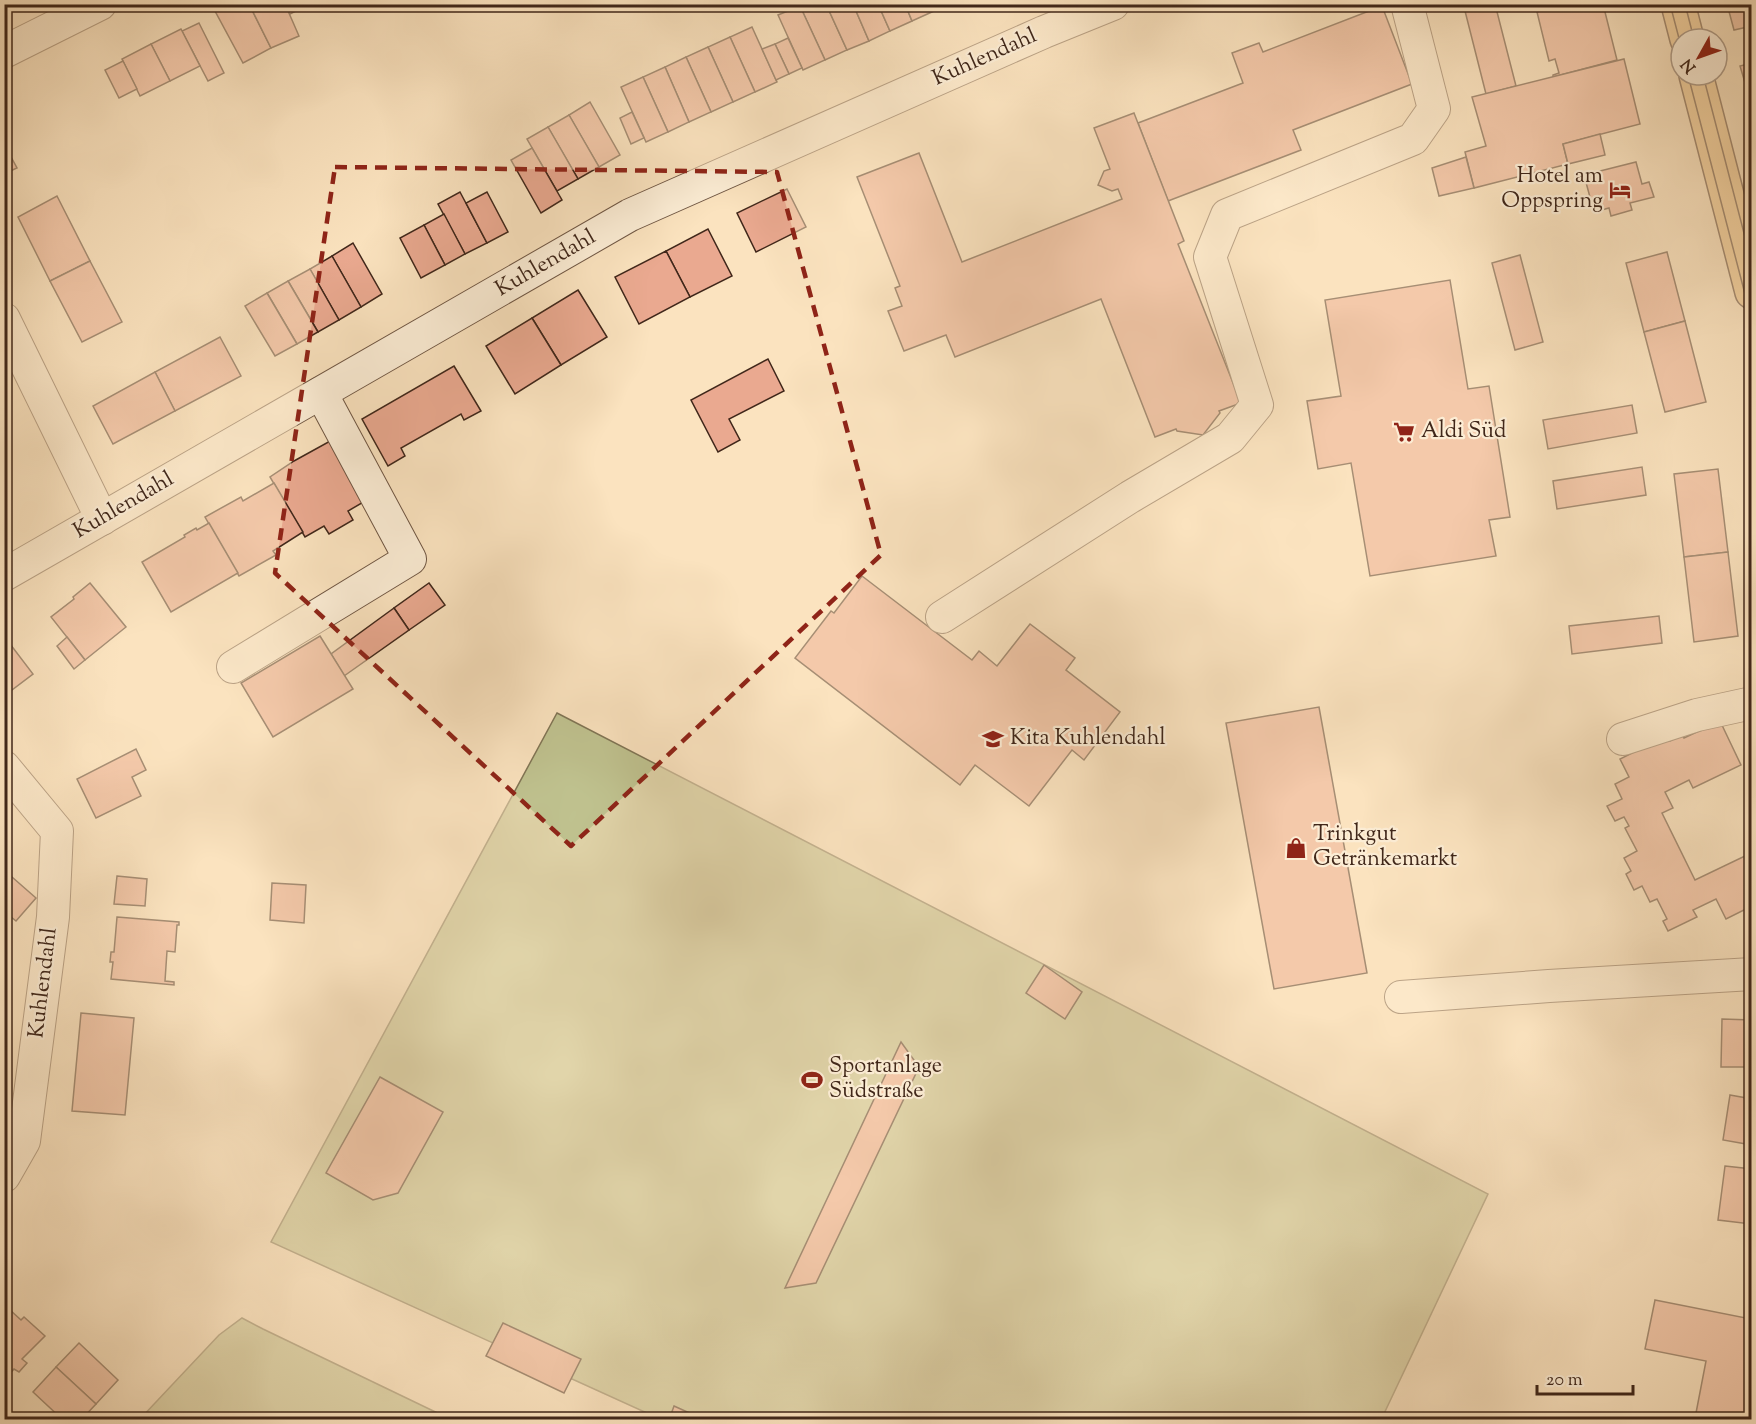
<svg xmlns="http://www.w3.org/2000/svg" width="1756" height="1424" viewBox="0 0 1756 1424" font-family="'Sorts Mill Goudy',serif">
<rect width="100%" height="100%" fill="#fbe3bf"/>
<filter id="stains"><feTurbulence type="fractalNoise" baseFrequency=".00333" numOctaves="4"/><feColorMatrix values="0 0 0 0 .2 0 0 0 0 .09 0 0 0 0 .02 0 0 0 .5 -.17"/></filter>
<radialGradient id="worn" r=".72"><stop offset=".6" stop-color="#630" stop-opacity="0"/><stop offset="1" stop-color="#630" stop-opacity=".3"/></radialGradient>
<g fill="#c0c390" stroke="#807555" stroke-width="1.5">
<polygon points="557,713 1488,1194 1381,1420 660,1419 271,1242"/>
<polygon points="242,1318 263,1329 450,1419 140,1419 219,1335"/>
</g>
<g fill="#eaa990" stroke="#40271a" stroke-width="1.5">
<polygon points="230,4 249,4 271,48 243,63 215,11"/>
<polygon points="249,4 285,4 299,36 271,48"/>
<polygon points="285,4 308,4 308,5 290,14"/>
<polygon points="802,4 826,4 847,50 825,60 800,6"/>
<polygon points="826,4 853,4 869,41 847,50"/>
<polygon points="853,4 878,4 890,31 869,41"/>
<polygon points="878,4 905,4 912,21 890,31"/>
<polygon points="905,4 931,4 934,11 912,21"/>
<polygon points="1476,4 1495,4 1516,86 1486,94 1464,7"/>
<polygon points="1541,4 1603,4 1617,60 1553,77 1553,75 1559,73 1555,59 1549,61 1537,12 1543,10"/>
<polygon points="1727,4 1752,4 1752,26 1734,30"/>
<polygon points="800,6 825,60 803,70 778,15"/>
<polygon points="1382,6 1412,84 1293,130 1301,150 1168,201 1138,123 1243,83 1232,53 1259,43 1263,52"/>
<polygon points="199,23 224,73 208,81 182,31"/>
<polygon points="752,27 777,82 755,92 730,37"/>
<polygon points="181,29 200,66 170,81 151,44"/>
<polygon points="730,37 755,92 733,102 708,47"/>
<polygon points="788,38 802,68 789,74 775,44"/>
<polygon points="151,44 170,81 140,96 122,59"/>
<polygon points="775,44 789,74 776,80 762,49"/>
<polygon points="708,47 733,102 711,112 686,57"/>
<polygon points="686,57 711,112 689,122 665,67"/>
<polygon points="1624,59 1640,124 1563,144 1568,164 1474,188 1465,152 1486,146 1472,97"/>
<polygon points="123,61 137,89 119,98 105,70"/>
<polygon points="1752,63 1752,106 1740,66"/>
<polygon points="665,67 689,122 668,132 643,77"/>
<polygon points="643,77 668,132 646,142 621,87"/>
<polygon points="590,102 620,155 599,167 569,115"/>
<polygon points="632,112 644,138 631,144 620,118"/>
<polygon points="1134,113 1184,241 1178,244 1241,403 1219,411 1220,413 1203,435 1177,431 1176,429 1155,437 1101,299 955,357 946,335 904,351 888,311 902,306 895,288 900,286 857,177 919,153 962,262 1122,199 1118,189 1112,191 1098,185 1104,171 1110,169 1094,128"/>
<polygon points="569,115 599,167 578,179 548,127"/>
<polygon points="548,127 578,179 557,191 527,139"/>
<polygon points="1600,134 1605,155 1568,164 1563,144"/>
<polygon points="4,144 17,168 4,174"/>
<polygon points="532,148 562,200 541,213 511,160"/>
<polygon points="1466,157 1474,188 1439,196 1432,168"/>
<polygon points="1636,162 1642,184 1649,182 1654,197 1630,203 1632,210 1611,216 1609,208 1594,212 1584,175"/>
<polygon points="787,189 806,227 756,252 737,213"/>
<polygon points="460,192 487,243 465,254 438,204"/>
<polygon points="487,192 508,232 487,243 466,203"/>
<polygon points="57,196 90,261 50,281 18,217"/>
<polygon points="444,214 465,254 445,265 424,225"/>
<polygon points="424,225 445,265 421,278 400,238"/>
<polygon points="708,229 732,276 690,297 666,251"/>
<polygon points="353,243 382,294 361,307 332,256"/>
<polygon points="666,251 690,297 639,324 615,277"/>
<polygon points="1667,252 1685,321 1644,332 1626,263"/>
<polygon points="1520,255 1543,342 1515,350 1492,263"/>
<polygon points="332,256 361,307 339,320 310,269"/>
<polygon points="90,261 122,322 82,342 50,281"/>
<polygon points="310,269 339,320 318,332 288,281"/>
<polygon points="1450,280 1468,389 1489,386 1510,517 1489,520 1496,556 1370,576 1351,463 1318,469 1307,401 1341,396 1325,300"/>
<polygon points="288,281 318,332 297,344 267,293"/>
<polygon points="578,290 607,337 561,365 532,318"/>
<polygon points="267,293 297,344 275,356 245,306"/>
<polygon points="532,318 561,365 515,394 486,346"/>
<polygon points="1685,321 1706,402 1665,412 1644,332"/>
<polygon points="220,337 241,376 175,411 155,372"/>
<polygon points="768,359 784,391 729,419 740,440 718,452 691,400"/>
<polygon points="454,366 481,411 464,420 461,414 401,448 405,456 388,466 362,419"/>
<polygon points="155,372 175,411 113,444 93,406"/>
<polygon points="1632,405 1637,433 1548,449 1543,420"/>
<polygon points="332,440 367,500 348,511 353,520 329,534 324,526 305,537 270,477 294,461"/>
<polygon points="1642,467 1646,495 1557,509 1553,481"/>
<polygon points="1718,469 1728,552 1684,557 1674,474"/>
<polygon points="274,483 303,532 273,551 276,555 239,576 205,517 241,497 243,501"/>
<polygon points="209,523 238,573 171,612 142,562 185,537 184,535 196,528 197,530"/>
<polygon points="1728,552 1738,636 1694,642 1684,557"/>
<polygon points="862,576 972,660 979,651 997,666 1030,624 1075,658 1066,670 1120,712 1084,760 1072,750 1029,806 975,765 960,785 795,658 831,611 834,613"/>
<polygon points="90,583 126,627 85,660 51,617 74,599 73,597"/>
<polygon points="429,583 445,605 409,630 394,608"/>
<polygon points="394,608 409,630 344,676 331,654"/>
<polygon points="1659,616 1662,643 1572,654 1569,626"/>
<polygon points="4,636 33,674 4,696"/>
<polygon points="320,636 353,689 273,737 241,683"/>
<polygon points="67,637 85,660 74,669 57,646"/>
<polygon points="1319,707 1367,973 1274,989 1226,723"/>
<polygon points="1720,721 1741,765 1693,788 1689,780 1665,792 1673,808 1662,813 1695,880 1747,855 1752,865 1752,906 1726,919 1716,899 1693,910 1697,917 1668,931 1663,921 1667,919 1657,899 1650,902 1642,886 1634,890 1626,874 1631,871 1624,858 1637,851 1625,828 1629,826 1624,817 1615,821 1607,806 1622,799 1615,784 1629,777 1620,759 1668,735 1670,741 1682,735 1684,738"/>
<polygon points="136,749 146,770 132,777 141,796 96,818 77,779"/>
<polygon points="4,870 36,898 16,921 4,911"/>
<polygon points="117,876 147,879 145,906 114,904"/>
<polygon points="272,883 306,885 304,923 270,920"/>
<polygon points="117,917 179,922 179,925 177,925 175,952 167,951 165,981 174,982 174,985 111,979 113,962 110,962 111,952 114,952"/>
<polygon points="1044,965 1082,992 1065,1019 1026,993"/>
<polygon points="81,1013 134,1018 125,1115 72,1111"/>
<polygon points="1722,1019 1752,1020 1752,1067 1721,1067"/>
<polygon points="901,1042 919,1067 816,1283 785,1288"/>
<polygon points="380,1077 443,1112 398,1193 373,1200 326,1173"/>
<polygon points="1730,1095 1752,1099 1752,1145 1723,1140"/>
<polygon points="4,1098 18,1105 4,1130"/>
<polygon points="1725,1166 1752,1169 1751,1224 1718,1220"/>
<polygon points="1655,1300 1746,1318 1745,1323 1752,1324 1752,1420 1730,1420 1696,1413 1706,1361 1645,1349"/>
<polygon points="9,1309 21,1320 24,1317 45,1336 22,1359 27,1363 19,1372 14,1369 6,1378 4,1314"/>
<polygon points="503,1323 581,1359 564,1393 486,1356"/>
<polygon points="79,1343 118,1380 96,1404 56,1367"/>
<polygon points="56,1367 96,1404 81,1420 63,1420 33,1392"/>
<polygon points="674,1406 705,1420 669,1420"/>
</g>
<g fill="none" stroke-linecap="round" stroke-linejoin="round">
<defs>
<g id="minor">
<polyline points="4,52 100,4"/>
<polyline points="4,319 102,519"/>
<polyline points="4,575 630,215 1044,32 1113,4"/>
<polyline points="942,617 1130,497 1230,438 1257,405 1210,257 1227,215 1413,139 1434,109 1407,4"/>
<polyline points="233,667 410,559 321,393"/>
<polyline points="1623,739 1697,715 1752,703"/>
<polyline points="4,767 57,831 53,917 24,1141 4,1176"/>
<polyline points="1401,997 1549,986 1752,974"/>
</g>
<g id="major">
<polyline points="1678,4 1687,39"/>
<polyline points="1696,75 1752,292"/>
</g>
</defs>
<use href="#minor" stroke="#6f5643" stroke-width="34"/>
<use href="#major" stroke="#40271a" stroke-width="36"/>
<use href="#minor" stroke="#fcedd5" stroke-width="32"/>
<use href="#major" stroke="#eec280" stroke-width="33"/>
<g stroke="#40271a" stroke-width="1.5">
<polyline points="1670,4 1681,46"/>
<polyline points="1685,4 1694,39"/>
<polyline points="1688,75 1752,321"/>
<polyline points="1703,75 1752,264"/>
</g>
</g>
<path d="M0 0H1756V1424H0ZM335,167l442,5 104,383 -310,291 -296,-273z" fill="#fbe3bf" fill-opacity=".55" fill-rule="evenodd"/>
<path fill="none" stroke="#8f2418" stroke-width="4.5" stroke-dasharray="12 8" stroke-linejoin="round" d="M335,167l442,5 104,383 -310,291 -296,-273z"/>
<defs>
<symbol id="hotel-bare" viewBox="-9 -9 18 18"><path d="M-6-4.5h1.5V1H6V5H4.5V3h-9V5H-6ZM-4 0a1.8 1.8 0 1 1 3.6 0ZM.5 0V-2.5h3Q6-2.5 6 0Z" fill="#8f2418" stroke="#fcedd5" stroke-width="2.5" paint-order="stroke"/></symbol>
<symbol id="supermarket-bare" viewBox="-9 -9 18 18"><path d="M-6-5.5h2.5l.6 2H6L4.5 2H-2.5L-4.4-4H-6ZM-1.5 3.2a1.3 1.3 0 1 0 .1 0ZM3 3.2a1.3 1.3 0 1 0 .1 0Z" fill="#8f2418" stroke="#fcedd5" stroke-width="2.5" paint-order="stroke"/></symbol>
<symbol id="school-bare" viewBox="-9 -9 18 18"><path d="M0-5L7-2L0 1L-7-2ZM-4 1L0 2.5L4 1V4Q0 6-4 4Z" fill="#8f2418" stroke="#fcedd5" stroke-width="2.5" paint-order="stroke"/></symbol>
<symbol id="shop-bare" viewBox="-9 -9 18 18"><path d="M-5-2.5h2.3a2.7 3.5 0 0 1 5.4 0H5L5.5 6h-11ZM-1.5-2.5h3a1.5 2.3 0 0 0-3 0Z" fill="#8f2418" stroke="#fcedd5" stroke-width="2.5" paint-order="stroke"/></symbol>
<symbol id="stadium-bare" viewBox="-9 -9 18 18"><path d="M0-5a6.5 5 0 1 0 0 10a6.5 5 0 1 0 0-10ZM-3.5-1.8h7v3.6h-7Z" fill="#8f2418" stroke="#fcedd5" stroke-width="2.5" paint-order="stroke"/></symbol>
</defs>
<g fill-rule="evenodd">
<use href="#hotel-bare" x="1605" y="175" width="30" height="30"/>
<use href="#supermarket-bare" x="1389" y="417" width="30" height="30"/>
<use href="#school-bare" x="978" y="724" width="30" height="30"/>
<use href="#shop-bare" x="1281" y="833" width="30" height="30"/>
<use href="#stadium-bare" x="797" y="1065" width="30" height="30"/>
</g>
<g text-anchor="middle" dominant-baseline="central" stroke-width="4.5" stroke-linejoin="round" paint-order="stroke">
<g font-size="22" fill="#40271a" stroke="#fcedd5">
<text transform="translate(985 58) rotate(-24)">Kuhlendahl</text>
<text transform="translate(546 264) rotate(-30)">Kuhlendahl</text>
<text transform="translate(124 506) rotate(-30)">Kuhlendahl</text>
<text transform="translate(44 983) rotate(-83)">Kuhlendahl</text>
</g>
<g font-size="22" fill="#40271a" stroke="#fcedd5" text-anchor="start">
<text x="1603" y="177" text-anchor="end">Hotel am<tspan x="1603" dy="25">Oppspring</tspan></text>
<text x="1421" y="432">Aldi Süd</text>
<text x="1010" y="739">Kita Kuhlendahl</text>
<text x="1313" y="835">Trinkgut<tspan x="1313" dy="25">Getränkemarkt</tspan></text>
<text x="829" y="1067">Sportanlage<tspan x="829" dy="25">Südstraße</tspan></text>
</g>
</g>
<rect width="1756" height="1424" fill="none" stroke="#fbe3bf" stroke-width="24"/>
<rect x="6" y="6" width="1744" height="1412" fill="none" stroke="#40271a" stroke-width="3"/>
<rect x="12" y="12" width="1732" height="1400" fill="none" stroke="#40271a" stroke-width="1.5"/>
<g transform="translate(1699 57) rotate(230)"><circle r="28" fill="#fcedd5" stroke="#b19e8a" stroke-width="1.5"/>
<path d="M0-4.5L10 22L0 15L-10 22Z" fill="#8f2418"/>
<text y="-9" font-size="16" font-weight="bold" text-anchor="middle" fill="#40271a">N</text>
</g>
<path d="M1537 1385v9h96v-9" fill="none" stroke="#40271a" stroke-width="3"/>
<text x="1546" y="1385" font-size="18" fill="#40271a" stroke="#fcedd5" stroke-width="4.5" paint-order="stroke">20 m</text>
<rect width="100%" height="100%" filter="url(#stains)"/>
<rect width="100%" height="100%" fill="url(#worn)"/>
</svg>
